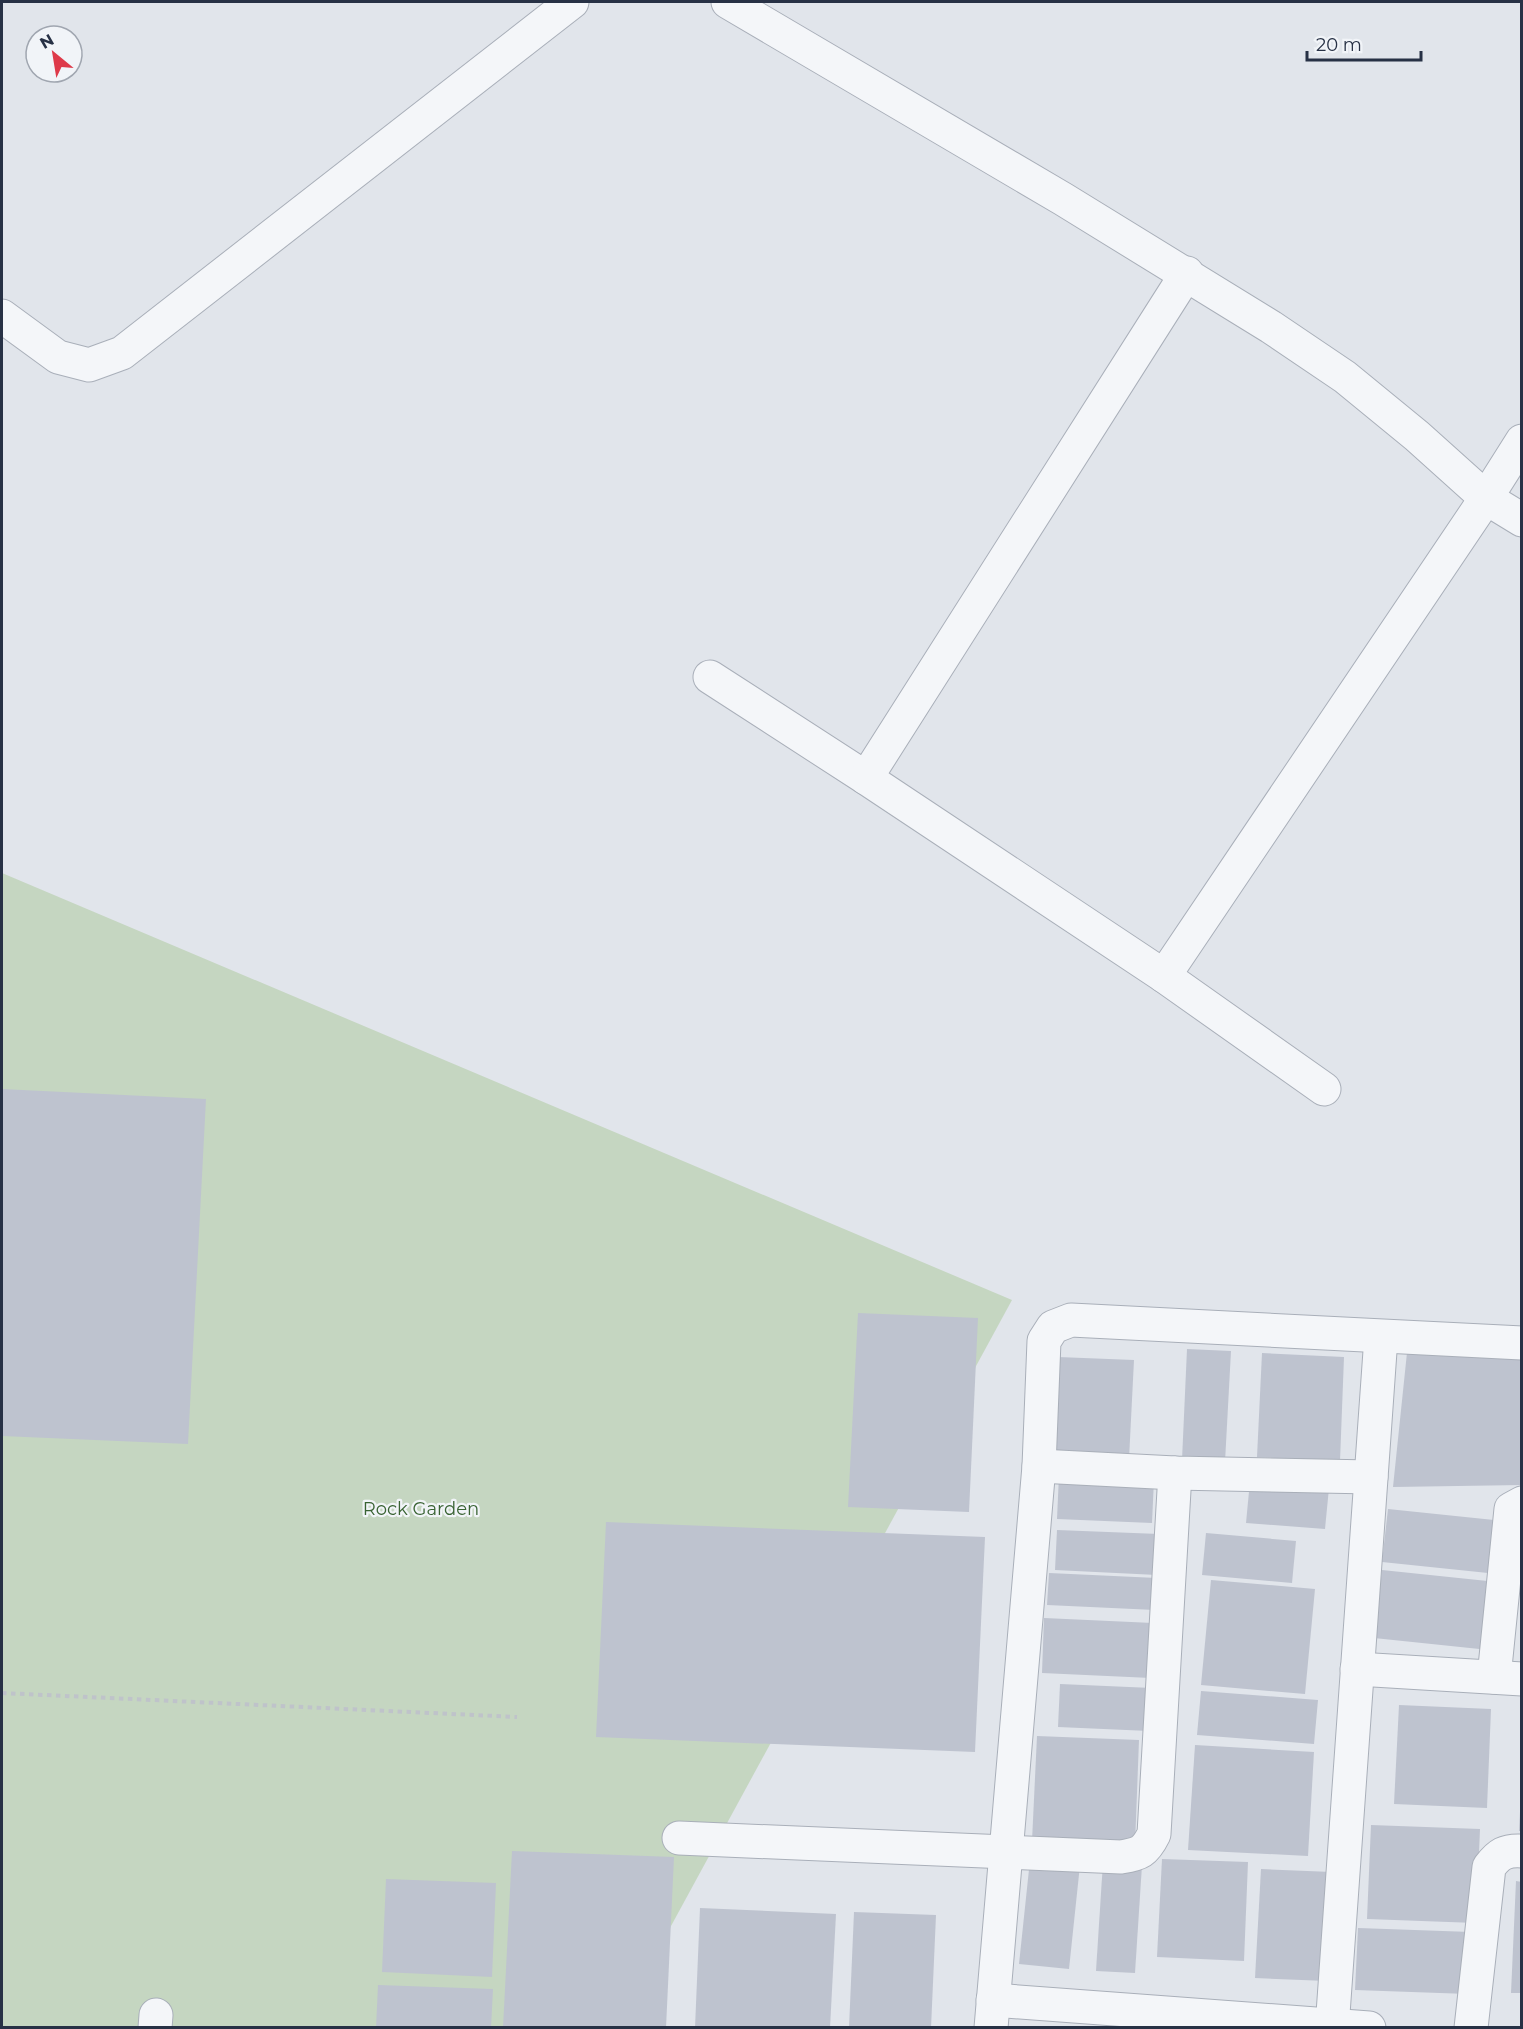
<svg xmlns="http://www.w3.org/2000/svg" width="1523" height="2029" viewBox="0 0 1523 2029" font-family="Montserrat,sans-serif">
<rect width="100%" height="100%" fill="#e1e5eb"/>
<polygon fill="#c5d6c1" points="2,873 1012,1300 616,2027 2,2027"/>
<g fill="#bec3cf">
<polygon points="2,1089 206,1099 188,1444 2,1436"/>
<polygon points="858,1313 978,1318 969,1512 848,1507"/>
<polygon points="1408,1343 1522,1355 1522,1485 1393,1487"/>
<polygon points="1187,1349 1231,1351 1225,1462 1182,1460"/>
<polygon points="1262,1353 1344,1357 1340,1461 1257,1457"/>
<polygon points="1058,1357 1134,1360 1129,1459 1053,1456"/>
<polygon points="1059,1475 1154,1479 1152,1523 1057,1519"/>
<polygon points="1250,1481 1329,1488 1325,1529 1246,1523"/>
<polygon points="1388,1509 1494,1520 1488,1573 1382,1562"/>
<polygon points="606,1522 985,1537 975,1752 596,1737"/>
<polygon points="1057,1530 1159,1534 1157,1575 1055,1570"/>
<polygon points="1206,1533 1296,1541 1292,1583 1202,1575"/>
<polygon points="1382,1570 1497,1582 1489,1650 1374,1638"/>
<polygon points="1049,1573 1157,1578 1155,1610 1047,1605"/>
<polygon points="1211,1580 1315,1589 1305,1694 1201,1685"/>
<polygon points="1044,1618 1153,1623 1151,1678 1042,1673"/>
<polygon points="1060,1684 1152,1688 1149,1731 1058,1727"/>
<polygon points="1201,1691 1318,1700 1314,1744 1197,1735"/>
<polygon points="1399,1705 1491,1709 1487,1808 1394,1804"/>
<polygon points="1037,1736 1139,1740 1135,1845 1032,1841"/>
<polygon points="1195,1745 1314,1752 1308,1856 1188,1850"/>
<polygon points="1520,1812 1522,1813 1522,1831 1519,1831"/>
<polygon points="1371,1825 1480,1829 1476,1923 1367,1919"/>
<polygon points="512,1851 674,1857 666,2028 503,2028"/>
<polygon points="1162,1859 1248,1862 1244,1961 1157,1957"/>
<polygon points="1030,1860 1080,1865 1069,1969 1019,1964"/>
<polygon points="1103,1862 1142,1865 1135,1973 1096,1971"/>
<polygon points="1261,1869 1332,1872 1327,1981 1255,1978"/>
<polygon points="386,1879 496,1883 492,1977 382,1972"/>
<polygon points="1516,1881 1522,1882 1522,1993 1511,1993"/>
<polygon points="700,1908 836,1914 830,2028 695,2028"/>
<polygon points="854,1912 936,1915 931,2028 849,2028"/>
<polygon points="1358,1928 1471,1932 1468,1994 1355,1990"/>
<polygon points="378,1985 493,1989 491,2028 376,2028"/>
</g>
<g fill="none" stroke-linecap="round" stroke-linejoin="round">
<defs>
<g id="minor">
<polyline points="728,2 1063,199 1271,327 1345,377 1417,436 1486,498 1522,520"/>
<polyline points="2,316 58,357 89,365 122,353 572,2"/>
<polyline points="710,677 866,778 1164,976 1324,1089"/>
<polyline points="866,778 1187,273"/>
<polyline points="1164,976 1486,498 1522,441"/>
<polyline points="1039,1466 1175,1473 1371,1477"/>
<polyline points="1357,1669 1522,1679"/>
<polyline points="1494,1677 1511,1509 1522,1503"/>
<path d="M679,1838l442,19c19,-3 24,-5 33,-23l21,-361"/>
<polyline points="993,2000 1369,2028"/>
<polyline points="155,2028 156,2015"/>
<polyline points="991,2028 1039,1466 1044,1341 1053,1327 1071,1320 1522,1343"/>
<polyline points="1332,2028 1381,1337"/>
<path d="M1471,2028l18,-161c10,-13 16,-17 33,-16"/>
</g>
</defs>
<use href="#minor" stroke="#a9afb9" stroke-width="35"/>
<polyline stroke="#bfc3ca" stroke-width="4" stroke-dasharray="4.5 4.5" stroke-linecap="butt" points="2,1693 517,1717"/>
<use href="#minor" stroke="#f4f6f9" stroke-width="33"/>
</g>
<g text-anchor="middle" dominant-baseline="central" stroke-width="4.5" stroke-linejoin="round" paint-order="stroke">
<g font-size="18" fill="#396333" stroke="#f1f4f8">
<text x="421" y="1509">Rock Garden</text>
</g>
</g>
<rect width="1523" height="2029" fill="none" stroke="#273145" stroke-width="6"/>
<g transform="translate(54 54) rotate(330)"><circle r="28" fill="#f1f4f8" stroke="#a0a6b0" stroke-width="1.5"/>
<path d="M0-4.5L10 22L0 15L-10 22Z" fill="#de3949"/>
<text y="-9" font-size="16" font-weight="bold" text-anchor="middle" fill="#273145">N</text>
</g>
<path d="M1307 51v9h114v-9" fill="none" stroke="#273145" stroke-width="3"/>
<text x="1316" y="51" font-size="18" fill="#273145" stroke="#f1f4f8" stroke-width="4.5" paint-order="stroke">20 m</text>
</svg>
